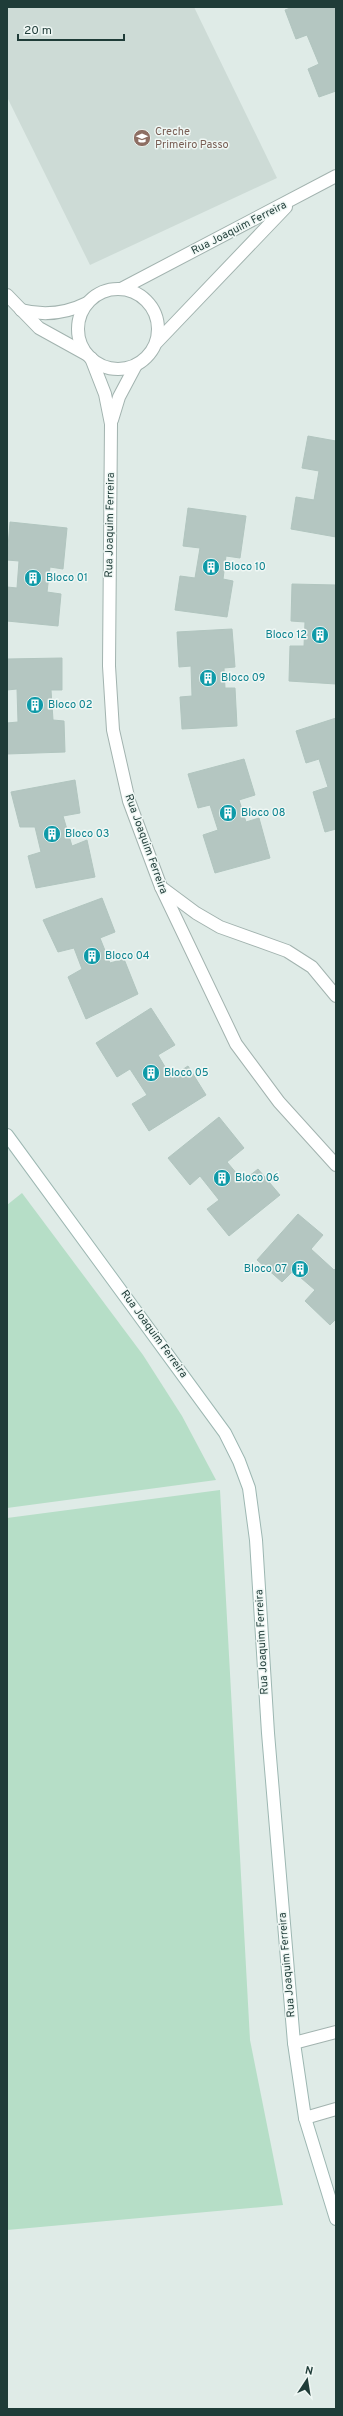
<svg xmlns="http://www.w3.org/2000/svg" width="343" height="2416" viewBox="0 0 343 2416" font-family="Overpass,sans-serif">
<rect width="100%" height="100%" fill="#dfebe7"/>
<polygon fill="#cddbd6" points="7,7 194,7 277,178 90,265 7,97"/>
<g fill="#b6dec7">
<polygon points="22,1193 143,1355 182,1416 216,1480 7,1508 7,1205"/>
<polygon points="220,1490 250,2040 283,2205 7,2230 7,1518"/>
</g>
<g fill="#b4c6c1" stroke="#b1c5bf">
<polygon points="293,7 336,7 336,91 319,97 308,69 319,64 307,35 296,39 285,10"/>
<polygon points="308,436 336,441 336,537 291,529 296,497 314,500 319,471 302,468"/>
<polygon points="188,508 246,516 240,558 226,556 223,579 233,581 227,617 175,610 180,576 195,578 200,548 183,546"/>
<polygon points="10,522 67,528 63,569 50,567 47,592 61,594 58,626 7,621 7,587 17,588 19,561 7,560"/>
<polygon points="292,584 336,585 336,684 289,681 290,646 304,646 305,622 291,621"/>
<polygon points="232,629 235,667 224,668 225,688 235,688 237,726 182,729 180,697 192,696 191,666 179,667 177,632"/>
<polygon points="62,658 62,690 51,690 53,720 64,721 65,752 7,754 7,723 18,722 17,689 7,690 7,659"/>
<polygon points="336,718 336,829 325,832 313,792 328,787 319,759 306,763 296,731"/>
<polygon points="244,759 255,795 239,800 246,822 259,818 270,858 215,873 203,835 218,830 210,805 198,808 188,774"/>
<polygon points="75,780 80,813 63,816 72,846 87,840 95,877 36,888 28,856 41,852 35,827 20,827 11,792"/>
<polygon points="102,898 115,932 100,938 110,963 124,959 138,994 86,1019 68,977 82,969 74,948 58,952 43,920"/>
<polygon points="151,1008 175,1045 158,1055 171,1077 188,1066 206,1095 149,1131 132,1104 147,1095 130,1069 117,1077 96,1043"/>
<polygon points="219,1117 244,1148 227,1162 243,1181 258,1169 280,1195 229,1236 207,1209 219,1200 200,1176 190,1185 168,1158"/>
<polygon points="298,1214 323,1235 311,1249 334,1270 336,1268 336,1319 330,1325 305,1301 315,1290 293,1271 282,1282 257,1260"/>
</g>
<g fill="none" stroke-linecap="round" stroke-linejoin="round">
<defs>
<g id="lane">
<polyline points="161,887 196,913 220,927 287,951 312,967 336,996"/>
<polyline points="294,2043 336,2032"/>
<polyline points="305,2118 336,2109"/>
</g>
<g id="street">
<circle cx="118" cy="329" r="40"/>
<polyline points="121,289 336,176"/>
<polyline points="7,295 39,328 86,354"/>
<path d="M21,310c23,6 44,4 66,-7"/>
<polyline points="157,342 286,207"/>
<polyline points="91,358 105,394 111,424 109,666 113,730 129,801 161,887 236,1044 279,1102 336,1165"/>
<polyline points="112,420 119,397 136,365"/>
</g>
<polyline id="secondary" points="7,1135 225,1433 239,1461 249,1488 256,1540 268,1733 294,2043 305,2118 336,2219"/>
</defs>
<use href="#lane" stroke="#a2b3af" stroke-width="14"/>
<use href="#street" stroke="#a2b3af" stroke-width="14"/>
<use href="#secondary" stroke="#9db7b2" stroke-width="14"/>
<use href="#lane" stroke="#fff" stroke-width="12"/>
<use href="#street" stroke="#fff" stroke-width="12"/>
<use href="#secondary" stroke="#fff" stroke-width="12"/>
</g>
<defs>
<symbol id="school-disc" viewBox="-11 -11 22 22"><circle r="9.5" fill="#8d6e63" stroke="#eff7f4"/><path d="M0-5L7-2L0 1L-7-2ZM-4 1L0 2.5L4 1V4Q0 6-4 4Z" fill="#fff"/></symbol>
<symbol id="building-disc" viewBox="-11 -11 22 22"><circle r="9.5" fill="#0f9aa8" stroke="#eff7f4"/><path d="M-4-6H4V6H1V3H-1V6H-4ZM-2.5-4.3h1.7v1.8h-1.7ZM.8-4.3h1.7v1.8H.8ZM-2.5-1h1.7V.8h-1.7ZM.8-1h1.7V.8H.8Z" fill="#fff"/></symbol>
</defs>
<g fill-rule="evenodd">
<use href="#school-disc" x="132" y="128" width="20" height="20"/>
<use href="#building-disc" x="201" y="557" width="20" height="20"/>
<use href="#building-disc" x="23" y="568" width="20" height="20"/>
<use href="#building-disc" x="310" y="625" width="20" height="20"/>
<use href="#building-disc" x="198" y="668" width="20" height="20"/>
<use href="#building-disc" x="25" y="695" width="20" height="20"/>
<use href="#building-disc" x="218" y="803" width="20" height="20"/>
<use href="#building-disc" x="42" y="824" width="20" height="20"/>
<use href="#building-disc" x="82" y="946" width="20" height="20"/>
<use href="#building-disc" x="141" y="1063" width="20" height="20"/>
<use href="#building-disc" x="212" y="1168" width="20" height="20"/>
<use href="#building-disc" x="290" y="1259" width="20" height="20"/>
</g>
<g text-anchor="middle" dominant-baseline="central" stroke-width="3" stroke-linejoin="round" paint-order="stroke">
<g font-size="11" fill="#785e54" stroke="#eff7f4" text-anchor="start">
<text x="155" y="132">Creche<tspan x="155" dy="13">Primeiro Passo</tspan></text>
</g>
<g font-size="11" fill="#1f3c38" stroke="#eff7f4">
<text transform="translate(239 228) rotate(-27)">Rua Joaquim Ferreira</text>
<text transform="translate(110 525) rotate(-89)">Rua Joaquim Ferreira</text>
<text transform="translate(146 844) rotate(70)">Rua Joaquim Ferreira</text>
<text transform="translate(154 1334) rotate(54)">Rua Joaquim Ferreira</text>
<text transform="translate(262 1642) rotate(-93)">Rua Joaquim Ferreira</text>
<text transform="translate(287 1965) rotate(-95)">Rua Joaquim Ferreira</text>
</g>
<g font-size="11" fill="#0d838f" stroke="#eff7f4" text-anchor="start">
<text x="224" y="567">Bloco 10</text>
<text x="46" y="578">Bloco 01</text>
<text x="307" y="635" text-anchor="end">Bloco 12</text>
<text x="221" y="678">Bloco 09</text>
<text x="48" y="705">Bloco 02</text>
<text x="241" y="813">Bloco 08</text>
<text x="65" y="834">Bloco 03</text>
<text x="105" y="956">Bloco 04</text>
<text x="164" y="1073">Bloco 05</text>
<text x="235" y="1178">Bloco 06</text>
<text x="287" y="1269" text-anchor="end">Bloco 07</text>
</g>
</g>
<rect width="343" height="2416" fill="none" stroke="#1f3c38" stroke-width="16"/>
<g transform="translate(307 2380) rotate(12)" stroke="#eff7f4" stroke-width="3" paint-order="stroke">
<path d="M0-3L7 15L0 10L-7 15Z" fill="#1f3c38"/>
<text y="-6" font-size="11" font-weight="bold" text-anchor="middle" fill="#1f3c38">N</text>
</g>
<path d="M18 34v6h106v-6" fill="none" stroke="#1f3c38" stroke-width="2"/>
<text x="24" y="34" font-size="12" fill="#1f3c38" stroke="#eff7f4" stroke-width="3" paint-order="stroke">20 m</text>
</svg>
